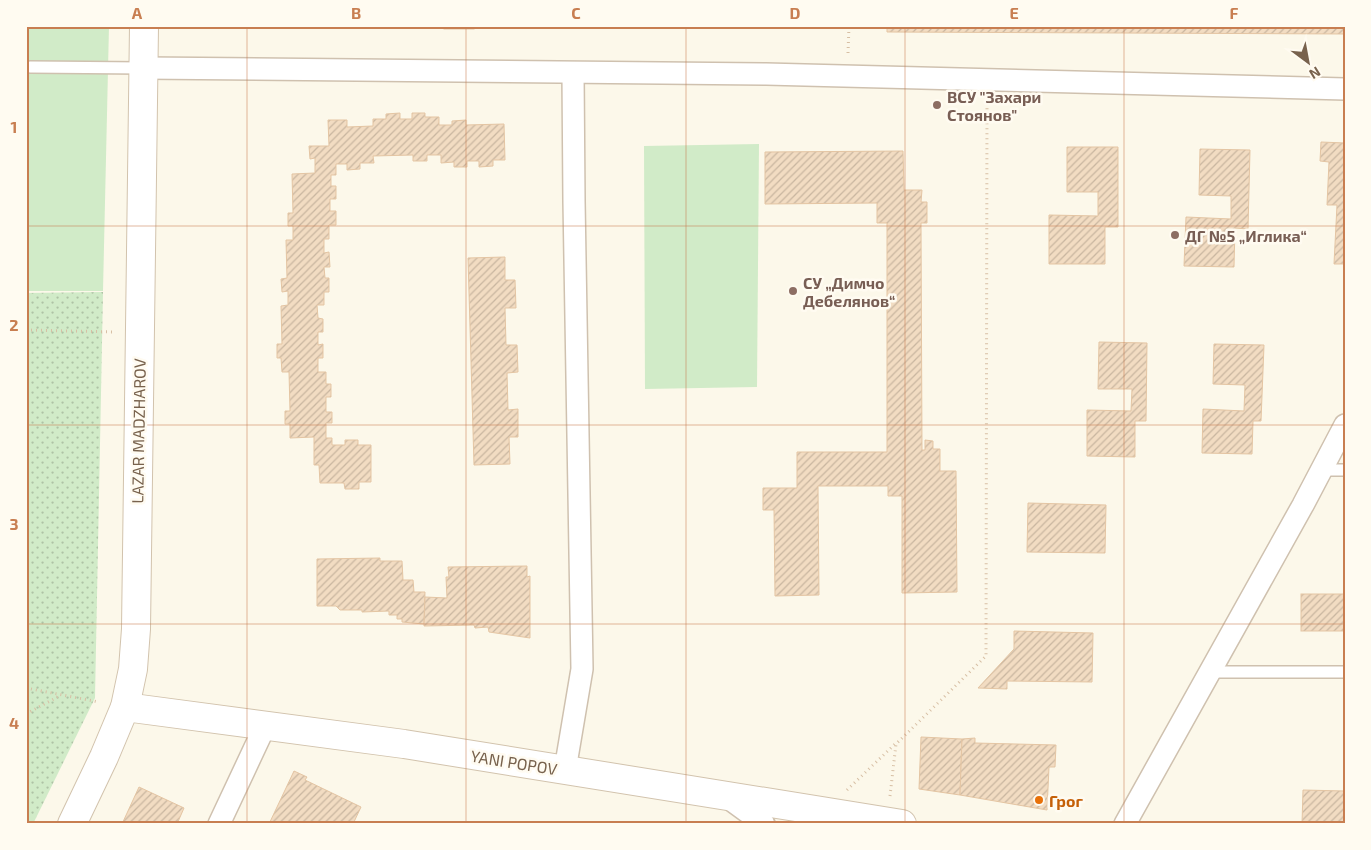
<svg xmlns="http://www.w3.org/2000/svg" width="1371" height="850" viewBox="0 0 1371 850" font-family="'Exo 2',sans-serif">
<defs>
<pattern id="park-dots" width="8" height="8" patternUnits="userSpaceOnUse" patternTransform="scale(1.25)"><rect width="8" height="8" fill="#d1ebc8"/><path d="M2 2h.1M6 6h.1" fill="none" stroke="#aec2a5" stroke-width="1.8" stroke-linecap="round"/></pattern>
<pattern id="building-hatch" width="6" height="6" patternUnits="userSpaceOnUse" patternTransform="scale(1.25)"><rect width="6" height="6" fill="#f2dcc2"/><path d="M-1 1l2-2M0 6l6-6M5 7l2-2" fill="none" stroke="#c9b6a0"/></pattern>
</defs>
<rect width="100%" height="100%" fill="#fcf8ea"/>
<polygon fill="url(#park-dots)" points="103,292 95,698 33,824 26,824 26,293"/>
<g fill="#d1ebc8">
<polygon points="26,26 109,26 103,291 26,291"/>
<polygon points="759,144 757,387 645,389 644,146"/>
</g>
<g fill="url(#building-hatch)" stroke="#e4c5a3">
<rect x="444" y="26" width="30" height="3"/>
<rect x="478" y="26" width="31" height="2"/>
<polygon points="887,26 1345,26 1345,34 887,32"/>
<polygon points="400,113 400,119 412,119 412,113 425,113 425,117 439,117 439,125 452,125 452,121 466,120 466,125 504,124 505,160 493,160 493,166 479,167 479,161 467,161 467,167 454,167 454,162 441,163 441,155 427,155 427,161 413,161 413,155 373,156 374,163 360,163 360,169 347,170 347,164 336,164 336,175 331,175 331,186 336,186 336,199 330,199 330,211 336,211 336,225 329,225 329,239 324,239 324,253 329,252 330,267 324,267 325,278 329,278 329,292 324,292 324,305 317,305 318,318 323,319 323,332 318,332 318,345 323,344 323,358 318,358 318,372 326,372 326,384 331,384 331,397 326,397 326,412 332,412 332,423 326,423 326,438 332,438 332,445 345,445 345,440 358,440 358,445 371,445 371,482 359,482 359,489 345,489 344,483 320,483 319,465 314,465 314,437 290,438 290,424 285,424 285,411 290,411 289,372 282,372 281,358 277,358 277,344 282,344 281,306 288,305 288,291 282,292 281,279 287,278 286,240 293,240 293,226 288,226 288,213 293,213 292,174 315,173 315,158 310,159 309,146 329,146 328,120 347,120 347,127 373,126 373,119 386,119 386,114"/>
<polygon points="1321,142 1345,143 1345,264 1334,264 1337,205 1327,205 1329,162 1320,161"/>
<polygon points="1067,147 1118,147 1118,227 1105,227 1105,264 1049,264 1049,215 1098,216 1098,192 1067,192"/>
<polygon points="1200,149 1250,150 1248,229 1235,228 1234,267 1184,266 1186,217 1231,219 1231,196 1199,195"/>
<polygon points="903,151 904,190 922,190 921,202 927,202 927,223 921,223 922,450 925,450 925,440 933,441 933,449 940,449 940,471 956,471 957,592 902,593 902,496 888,496 888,486 818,486 819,595 775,596 774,510 763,510 763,488 797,488 797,452 887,452 887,223 877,223 877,203 765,204 765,152"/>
<polygon points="505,257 505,280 515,280 516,308 505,308 506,345 517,345 518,372 507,373 508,410 518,409 518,437 509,437 510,464 474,465 468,258"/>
<polygon points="1099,342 1147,343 1146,421 1135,421 1135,457 1087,456 1087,410 1131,411 1132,389 1098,389"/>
<polygon points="1214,344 1264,345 1261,421 1253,421 1252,454 1202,453 1203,409 1244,411 1245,385 1213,384"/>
<polygon points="1028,503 1106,505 1105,553 1027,552"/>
<polygon points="380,558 380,561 402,561 403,580 413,580 414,592 425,592 424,624 402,622 402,619 397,619 397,615 389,615 389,611 362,612 362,610 340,610 336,606 317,606 317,559"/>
<polygon points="527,566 527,577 530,576 530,638 489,632 488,627 475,628 474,625 424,626 425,597 447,598 446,577 449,577 448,567"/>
<rect x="1301" y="594" width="44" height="37"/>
<polygon points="1014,631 1093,633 1092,682 1007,681 1007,689 978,688 1014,649"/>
<polygon points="921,737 962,739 960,795 919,789"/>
<polygon points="975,738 975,743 1056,745 1055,767 1049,767 1047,810 960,795 962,739"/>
<polygon points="294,771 307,777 305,780 361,807 353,824 269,824"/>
<polygon points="139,787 184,808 177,824 122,824"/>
<polygon points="1303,790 1345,791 1345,824 1302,824"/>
</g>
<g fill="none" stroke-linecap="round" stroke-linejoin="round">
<defs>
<g id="lane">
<polyline points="30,67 143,68"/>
<polyline points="1321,470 1345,470"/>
<polyline points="1211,672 1345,672"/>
</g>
<g id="street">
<polyline points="143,68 766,74 1345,89"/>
<polyline points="565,770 582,669 574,201 573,73"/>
<polyline points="727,797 764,824"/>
<polyline points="219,824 265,726"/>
<polyline points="1125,824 1303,505 1345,425"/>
</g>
<g id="secondary">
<polyline points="125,707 404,744 902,824"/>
<polyline points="72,824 104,757 125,707 133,669 136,629 144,26"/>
</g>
</defs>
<use href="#lane" stroke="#cfc1af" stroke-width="14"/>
<use href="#street" stroke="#cfc1af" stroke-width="24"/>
<use href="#secondary" stroke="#d2c3ad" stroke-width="30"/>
<g stroke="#d7bfa4" stroke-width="3" stroke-dasharray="1 4" stroke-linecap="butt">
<polyline points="848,53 849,26"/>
<polyline points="26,330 116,332"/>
<polyline points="26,688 99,702"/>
<polyline points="26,714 61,695"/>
<polyline points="847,790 895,744"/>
<polyline points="890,796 896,744 986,656 987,100"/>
</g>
<use href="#lane" stroke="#fff" stroke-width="11"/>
<use href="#street" stroke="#fff" stroke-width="21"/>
<use href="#secondary" stroke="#fff" stroke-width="28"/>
</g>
<path fill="none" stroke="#c87e51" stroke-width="1" stroke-opacity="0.55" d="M247,26v798M466,26v798M686,26v798M905,26v798M1124,26v798M26,226h1319M26,425h1319M26,624h1319"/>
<g fill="#8d6e63" stroke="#fffbf1" stroke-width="2">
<circle cx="937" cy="105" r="5"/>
<circle cx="1175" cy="235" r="5"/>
<circle cx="793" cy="291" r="5"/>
</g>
<circle fill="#e8710a" stroke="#fffbf1" stroke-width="2" cx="1039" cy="800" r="5"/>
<g text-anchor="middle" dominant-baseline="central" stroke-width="5" stroke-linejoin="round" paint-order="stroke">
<g font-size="16" font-weight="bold" fill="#785e54" stroke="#fffbf1" text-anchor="start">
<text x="947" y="96">ВСУ "Захари<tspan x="947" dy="18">Стоянов"</tspan></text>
<text x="1185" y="235">ДГ №5 „Иглика“</text>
<text x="803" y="282">СУ „Димчо<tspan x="803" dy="18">Дебелянов“</tspan></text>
</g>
<g font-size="16" fill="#78624d" stroke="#fffbf1">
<text transform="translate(138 431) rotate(-89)">LAZAR MADZHAROV</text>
<text transform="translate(514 762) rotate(9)">YANI POPOV</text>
</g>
<g font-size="16" font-weight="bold" fill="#c56008" stroke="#fffbf1" text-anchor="start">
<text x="1049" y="800">Грог</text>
</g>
</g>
<rect width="1371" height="850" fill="none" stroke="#fffbf1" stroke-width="55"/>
<g transform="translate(1308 62) rotate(148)" stroke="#fffbf1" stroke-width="4" paint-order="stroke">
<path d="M0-4L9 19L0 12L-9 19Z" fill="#78624d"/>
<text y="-8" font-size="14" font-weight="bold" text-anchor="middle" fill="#78624d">N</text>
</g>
<rect x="28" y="28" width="1316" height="794" fill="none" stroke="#c87e51" stroke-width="2"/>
<g font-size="16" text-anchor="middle" font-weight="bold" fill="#c87e51">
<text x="137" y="19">A</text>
<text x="356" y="19">B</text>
<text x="576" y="19">C</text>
<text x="795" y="19">D</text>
<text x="1014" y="19">E</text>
<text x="1234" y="19">F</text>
<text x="14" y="133">1</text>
<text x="14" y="331">2</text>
<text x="14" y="530">3</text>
<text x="14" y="729">4</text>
</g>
</svg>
